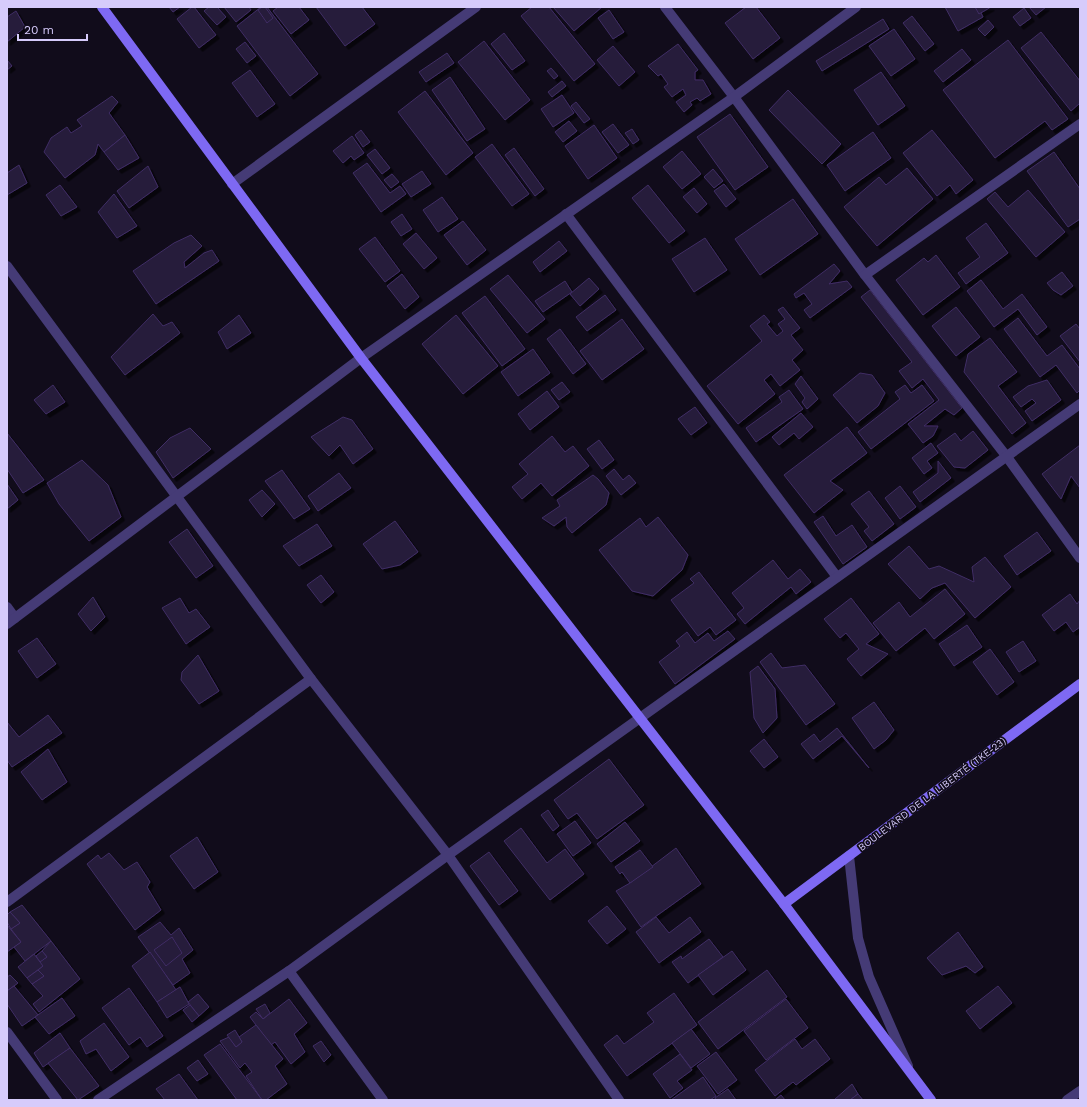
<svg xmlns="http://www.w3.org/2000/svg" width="1087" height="1107" viewBox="0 0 1087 1107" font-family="'Work Sans',sans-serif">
<defs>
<filter id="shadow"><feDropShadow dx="3.5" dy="3.5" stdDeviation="0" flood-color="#0009"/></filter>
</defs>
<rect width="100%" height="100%" fill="#110c1b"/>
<g fill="#251a3a" stroke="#402e65" filter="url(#shadow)">
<polygon points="169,7 180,7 173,12"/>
<polygon points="192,7 194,7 216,35 199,48 177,19"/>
<polygon points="209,7 217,7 226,17 217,25 204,11"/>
<polygon points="224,7 249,7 251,10 236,22"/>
<polygon points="261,7 267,7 318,74 290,96 237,26"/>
<polygon points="262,7 265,7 273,18 267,23 258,10"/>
<polygon points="278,7 299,7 309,20 291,34 273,11"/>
<polygon points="316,7 362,7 375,24 345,46"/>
<polygon points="532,7 549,7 595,64 574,81 521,16"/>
<polygon points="553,7 602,7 574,31"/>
<polygon points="746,7 756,7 780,38 753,59 725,23"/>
<polygon points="945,7 978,7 983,17 958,31"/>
<polygon points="975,7 991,7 979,14"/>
<polygon points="1029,7 1046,7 1036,15"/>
<polygon points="1024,8 1031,18 1020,26 1013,17"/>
<polygon points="609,10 624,32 613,39 598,18"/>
<polygon points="16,11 25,27 7,42 7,17"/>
<polygon points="912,16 934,44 925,51 903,23"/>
<polygon points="883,19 889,29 822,71 816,61"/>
<polygon points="988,20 994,27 985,36 978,29"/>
<polygon points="894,29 915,59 891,76 869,46"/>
<polygon points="1041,32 1080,81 1080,103 1071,111 1021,48"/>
<polygon points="504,33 525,61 512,70 491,44"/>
<polygon points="1008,40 1068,119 1052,130 1045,121 995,158 943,90"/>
<polygon points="484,41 530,100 505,120 458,62"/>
<polygon points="245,42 256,56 247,63 236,49"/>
<polygon points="678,44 698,70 695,72 695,80 703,80 711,94 700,101 697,98 690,102 692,105 684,112 676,102 686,95 683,89 672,97 664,87 668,84 661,74 658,76 648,66"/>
<polygon points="613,46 635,72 619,86 597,60"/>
<polygon points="962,49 971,60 943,82 934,71"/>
<polygon points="447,53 454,63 426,82 419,72"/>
<polygon points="7,60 12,66 7,70"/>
<polygon points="551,68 558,76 554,79 547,71"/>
<polygon points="250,70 275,104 257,117 232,83"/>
<polygon points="881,72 905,106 878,125 854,90"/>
<polygon points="450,77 485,129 467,141 432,90"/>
<polygon points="562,81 566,86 552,97 548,92"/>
<polygon points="788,90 841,144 822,164 769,110"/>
<polygon points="425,91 473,153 446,175 398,112"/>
<polygon points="562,95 574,113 553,127 541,109"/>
<polygon points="112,96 118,102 109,113 125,135 104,152 98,144 95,155 65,178 44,152 51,138 67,127 71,133 82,126 77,120"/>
<polygon points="576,102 590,119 584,123 571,106"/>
<polygon points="730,114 768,167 735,190 697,137"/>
<polygon points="569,121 577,131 563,142 555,132"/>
<polygon points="613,124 629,145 618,153 602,132"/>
<polygon points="594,125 617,158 588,179 565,146"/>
<polygon points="632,129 639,140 633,144 625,133"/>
<polygon points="361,130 370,142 363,147 355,135"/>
<polygon points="932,130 973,180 956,194 950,185 937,196 903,153"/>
<polygon points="873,132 891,158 845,191 827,165"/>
<polygon points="125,135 139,158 118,170 104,152"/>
<polygon points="352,136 364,153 354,160 351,156 343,163 333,151"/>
<polygon points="492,144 529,194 512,206 475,157"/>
<polygon points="514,148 544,189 535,196 505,155"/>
<polygon points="375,149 390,168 382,174 367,155"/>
<polygon points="682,151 701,174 682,189 663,167"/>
<polygon points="1054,152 1080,189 1080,219 1068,227 1027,171"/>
<polygon points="367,163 390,193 400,186 406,194 381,212 353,173"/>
<polygon points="19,165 27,183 7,195 7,173"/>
<polygon points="148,166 158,187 129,208 117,191"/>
<polygon points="907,168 933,199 877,246 844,207 879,177 886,185"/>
<polygon points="713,169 723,181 714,188 704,177"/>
<polygon points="422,171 431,184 411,197 402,184"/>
<polygon points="392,174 399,182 391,188 384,180"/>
<polygon points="724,184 736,199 726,207 714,191"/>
<polygon points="60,185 77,207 61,216 46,195"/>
<polygon points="648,185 685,231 669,243 632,198"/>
<polygon points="694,188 707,204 697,213 683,197"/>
<polygon points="1028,190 1065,232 1036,257 987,199 995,192 1008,207"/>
<polygon points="114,194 137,226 117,238 98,212"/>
<polygon points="442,197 458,219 438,232 423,210"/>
<polygon points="793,199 818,234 760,275 735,239"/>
<polygon points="402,214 412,229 401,236 391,222"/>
<polygon points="463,221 486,250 467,265 444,235"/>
<polygon points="986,223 1008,253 966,284 958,273 980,257 966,238"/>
<polygon points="416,233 437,258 424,269 403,244"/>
<polygon points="191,235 202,246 184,262 185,268 204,253 212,250 219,261 156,304 133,271 174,243"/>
<polygon points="375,237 400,271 385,282 359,249"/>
<polygon points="705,238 727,270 694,292 672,259"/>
<polygon points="559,241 567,251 540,272 533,262"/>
<polygon points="936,255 960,287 923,315 896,280 924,258 928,262"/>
<polygon points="834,264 840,271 829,284 847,281 852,287 810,318 804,310 812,304 804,293 796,298 794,294"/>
<polygon points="1062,272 1073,286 1061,295 1053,290 1047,283"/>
<polygon points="402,274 419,297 405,309 387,286"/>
<polygon points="508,275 545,319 527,333 490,289"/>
<polygon points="589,278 599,289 580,306 570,294"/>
<polygon points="981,280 1003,309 1022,294 1047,327 1037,335 1018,309 994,327 967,291"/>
<polygon points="565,281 572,292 543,312 535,301"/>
<polygon points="870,290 962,408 954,415 945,409 924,426 938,426 933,436 923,443 908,424 939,400 923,379 912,388 899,371 912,362 861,297"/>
<polygon points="605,295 616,310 587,331 576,317"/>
<polygon points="485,296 525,349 502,366 462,313"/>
<polygon points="783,307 800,328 791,335 803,350 792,360 800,370 780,386 771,374 764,380 775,394 738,424 707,386 762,341 750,326 764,315 770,322 767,324 777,336 783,331 778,324 785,319 778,310"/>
<polygon points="956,307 980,337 956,356 932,326"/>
<polygon points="153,314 163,326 172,322 180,333 125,375 111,357"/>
<polygon points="239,315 251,333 227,349 218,332"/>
<polygon points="456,315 498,366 463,394 422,344"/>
<polygon points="1018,318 1047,356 1062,345 1080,369 1080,390 1077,393 1056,365 1040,377 1004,329"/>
<polygon points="622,319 644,349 602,380 580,351"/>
<polygon points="1076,324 1080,329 1080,362 1060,336"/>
<polygon points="560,329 586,364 573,374 547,339"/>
<polygon points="990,338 1017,372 998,386 1026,423 1012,434 964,372 968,354"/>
<polygon points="533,349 550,373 518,396 501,372"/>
<polygon points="860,373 872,375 885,393 878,406 857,423 833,395"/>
<polygon points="801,376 818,399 807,409 802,402 805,398 795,384"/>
<polygon points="1047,380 1061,400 1032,421 1025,411 1036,403 1032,399 1021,407 1013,397 1028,386"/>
<polygon points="562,382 570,392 559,400 551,390"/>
<polygon points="53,385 65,402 46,414 34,400"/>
<polygon points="905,385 911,393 922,385 934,401 871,449 858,432 900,399 895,392"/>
<polygon points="789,390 803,409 756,442 746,428 782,402 779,397"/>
<polygon points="547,391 559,407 530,430 518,414"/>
<polygon points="695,407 707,423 691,435 678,419"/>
<polygon points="801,413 813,427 799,439 794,433 779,445 772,437"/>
<polygon points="343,417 352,420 373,449 353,464 340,445 329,456 311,437"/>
<polygon points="847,427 867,453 830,481 843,490 814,513 784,475"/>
<polygon points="190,428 211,449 173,478 156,452 170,438"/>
<polygon points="973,431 988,450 965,468 954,467 937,446 955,433 961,441"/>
<polygon points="7,433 44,480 23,493 7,469"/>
<polygon points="552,436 565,452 573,446 589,466 552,496 541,483 522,499 512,487 528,474 519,464"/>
<polygon points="599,440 614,460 602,469 587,449"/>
<polygon points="931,443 938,453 927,461 932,468 924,474 912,458"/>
<polygon points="1080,445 1080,488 1071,476 1061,499 1042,474"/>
<polygon points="82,460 108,485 121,517 89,541 59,504 47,483"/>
<polygon points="938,461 951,478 920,502 913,492 938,473"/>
<polygon points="614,469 623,480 629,475 636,483 621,495 606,476"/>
<polygon points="282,470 310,509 294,519 265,481"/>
<polygon points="339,473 351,488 318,511 308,496"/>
<polygon points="593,475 598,479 609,493 606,505 572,533 567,527 566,517 554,526 542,518 560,506 557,500"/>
<polygon points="7,484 18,500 7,509"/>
<polygon points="900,486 916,507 900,519 885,498"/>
<polygon points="262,490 275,504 262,517 249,500"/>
<polygon points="869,491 894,524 872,541 864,531 869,527 851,504"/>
<polygon points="823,516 836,536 852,525 867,547 843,564 814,522"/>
<polygon points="658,517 688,555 682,570 653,596 632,591 599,550 640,518 646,527"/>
<polygon points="395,521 418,552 400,565 382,569 363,544"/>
<polygon points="317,524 332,546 299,566 283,546"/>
<polygon points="187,529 213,566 196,578 169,542"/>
<polygon points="1037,532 1051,551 1017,575 1004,556"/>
<polygon points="909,546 929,569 939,566 974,582 972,567 985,557 1011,587 975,618 945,583 932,588 920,599 888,564"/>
<polygon points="773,560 788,579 800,569 811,582 796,594 791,587 745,624 737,614 744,608 732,593"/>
<polygon points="699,572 736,620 716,635 710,627 698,636 671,600 694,583 690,579"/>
<polygon points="321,575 334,592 321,603 307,585"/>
<polygon points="945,589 965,614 934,639 925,628 896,651 873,623 899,602 910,617"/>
<polygon points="1070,594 1077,604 1080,600 1080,627 1073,632 1066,622 1054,631 1042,615"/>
<polygon points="93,597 105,617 91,631 78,614"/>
<polygon points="180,598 189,613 196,609 210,627 186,644 162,608"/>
<polygon points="851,598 879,634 866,644 888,654 861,676 847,659 859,649 846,633 840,638 824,619"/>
<polygon points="967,625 982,647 954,666 939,644"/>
<polygon points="728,631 735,639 675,684 659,662 680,646 676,641 687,632 695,643 708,633 714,641"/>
<polygon points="37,638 56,664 37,678 18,651"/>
<polygon points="1023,641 1036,661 1019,672 1006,652"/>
<polygon points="990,649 1014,682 997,695 973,662"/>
<polygon points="771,653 782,668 805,665 835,704 806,725 760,662"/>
<polygon points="198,655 219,691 199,704 181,680 182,672"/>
<polygon points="758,666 775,689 777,718 763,733 754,718 750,672"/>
<polygon points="874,702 894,730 886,740 874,749 852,718"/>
<polygon points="48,715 62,733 12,767 7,760 7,722 19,737"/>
<polygon points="837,728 869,768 842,736 813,759 801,744 814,734 820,742"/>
<polygon points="764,739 778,757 764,768 750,751"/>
<polygon points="48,749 67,782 42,800 21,772"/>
<polygon points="609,759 644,805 597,839 577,813 568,819 554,800"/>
<polygon points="548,810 559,826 553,831 541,815"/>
<polygon points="575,821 591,843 573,856 557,834"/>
<polygon points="625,822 640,841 611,862 597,844"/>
<polygon points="521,828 547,863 565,849 584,874 550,900 504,841"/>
<polygon points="197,837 218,872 194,889 170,856"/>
<polygon points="676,848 701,884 641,927 616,891 630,883"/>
<polygon points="640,850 653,867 630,883 622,872 620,874 615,867"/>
<polygon points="489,852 518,891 499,905 470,866"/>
<polygon points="109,853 124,870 137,862 150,882 147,887 161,910 135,930 87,864 98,855 101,859"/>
<polygon points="22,905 51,941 25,961 14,947 21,942 11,929 20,923 10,912"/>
<polygon points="607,906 626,929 607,944 588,921"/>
<polygon points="10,912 20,923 11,929 7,922 7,915"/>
<polygon points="656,917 669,933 690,917 701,932 659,963 636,932"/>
<polygon points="160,922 171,935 179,928 193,950 182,959 190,973 173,985 138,937"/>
<polygon points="7,925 21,942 7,952"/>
<polygon points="958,932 983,967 975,973 966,966 942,975 927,958"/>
<polygon points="172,937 182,953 166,966 154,950"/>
<polygon points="709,939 723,957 688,983 672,962 681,956 682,959"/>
<polygon points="51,941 80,979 39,1012 33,1004 43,996 32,984 44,976 38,970 43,966 39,962 47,957 42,951"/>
<polygon points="42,951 47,957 40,962 36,956"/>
<polygon points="732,951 746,970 713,995 698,975"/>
<polygon points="150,952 176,990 157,1002 132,966"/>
<polygon points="34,954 43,966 27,978 18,967"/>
<polygon points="38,970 44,976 32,984 27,978"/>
<polygon points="767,970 787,997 718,1049 698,1022"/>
<polygon points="10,975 18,983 7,991 7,977"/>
<polygon points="14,986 38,1015 22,1026 7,1004 7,991"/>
<polygon points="998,986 1012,1003 980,1029 966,1011"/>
<polygon points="180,987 189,1004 167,1018 157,1002"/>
<polygon points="129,988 163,1036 147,1047 140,1037 129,1045 102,1008"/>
<polygon points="674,993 697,1025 627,1076 604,1045 617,1035 624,1044 654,1022 647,1013"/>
<polygon points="198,994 209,1007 199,1016 188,1002"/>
<polygon points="62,998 75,1016 49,1034 35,1017"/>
<polygon points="289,999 307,1023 294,1034 305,1052 291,1064 275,1042 271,1045 250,1017 256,1012 263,1019"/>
<polygon points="786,999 808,1028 766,1060 744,1031"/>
<polygon points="265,1004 270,1013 263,1019 256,1009"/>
<polygon points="190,1005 199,1016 192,1022 183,1010"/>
<polygon points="104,1023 129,1057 111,1071 96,1049 86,1054 80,1041"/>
<polygon points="256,1025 283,1059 275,1066 287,1084 266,1100 262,1100 246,1076 252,1072 245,1063 240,1068 220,1041 229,1037 236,1047 242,1042 239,1037"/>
<polygon points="691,1029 710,1054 691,1068 672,1043"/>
<polygon points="235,1030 242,1042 236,1047 227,1035"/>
<polygon points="60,1033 70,1048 43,1067 34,1053"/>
<polygon points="795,1039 802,1049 815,1039 830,1059 796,1085 793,1082 775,1096 755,1070"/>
<polygon points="321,1041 331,1055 324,1062 313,1046"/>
<polygon points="220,1044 262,1100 237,1100 204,1055"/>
<polygon points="70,1048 99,1086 78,1100 48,1063"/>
<polygon points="716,1052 737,1080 718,1094 697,1066"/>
<polygon points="680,1054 692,1070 677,1081 683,1088 670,1098 653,1074"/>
<polygon points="198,1060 208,1074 197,1081 187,1068"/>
<polygon points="179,1074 198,1100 165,1100 156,1089"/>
<polygon points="703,1077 716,1096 710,1100 671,1100"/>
<polygon points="852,1084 858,1094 850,1100 834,1100"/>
<polygon points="728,1089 736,1100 716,1100 715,1098"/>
<polygon points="858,1094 863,1100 850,1100"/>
<polygon points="781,1095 785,1100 775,1100"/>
</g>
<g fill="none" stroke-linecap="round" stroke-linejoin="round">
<g stroke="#453b76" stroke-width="10">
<polyline points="665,7 734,97 865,275 1007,457 1080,558"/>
<polyline points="232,184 476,7"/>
<polyline points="566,214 837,577"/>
<polyline points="7,266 311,679 448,855 619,1100"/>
<polyline points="865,275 1080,124"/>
<polyline points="7,607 15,618"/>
<polyline points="7,624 361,358 734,97 856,7"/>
<polyline points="849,856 858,938 869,977 908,1066"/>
<polyline points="7,902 311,679"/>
<polyline points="289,971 383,1100"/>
<polyline points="7,1032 57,1100"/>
<polyline points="98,1100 289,971 448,855 1080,404"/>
<polyline points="1067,1100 1080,1091"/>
</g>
<g stroke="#7e69f3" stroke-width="10">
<polyline points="102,7 361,358 784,904 931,1100"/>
<polyline points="784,904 1080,684"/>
</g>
</g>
<g text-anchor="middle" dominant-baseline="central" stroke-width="3.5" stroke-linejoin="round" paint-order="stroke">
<g font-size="10" fill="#d6cbfb" stroke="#110c1b">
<text transform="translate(932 794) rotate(-37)">BOULEVARD DE LA LIBERTÉ (TKE-23)</text>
</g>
</g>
<rect width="1087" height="1107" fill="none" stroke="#d6cbfb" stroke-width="16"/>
<path d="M18 34v6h69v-6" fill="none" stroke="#d6cbfb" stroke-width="2"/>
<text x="24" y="34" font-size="12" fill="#d6cbfb" stroke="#110c1b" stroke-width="3" paint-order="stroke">20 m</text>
</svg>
